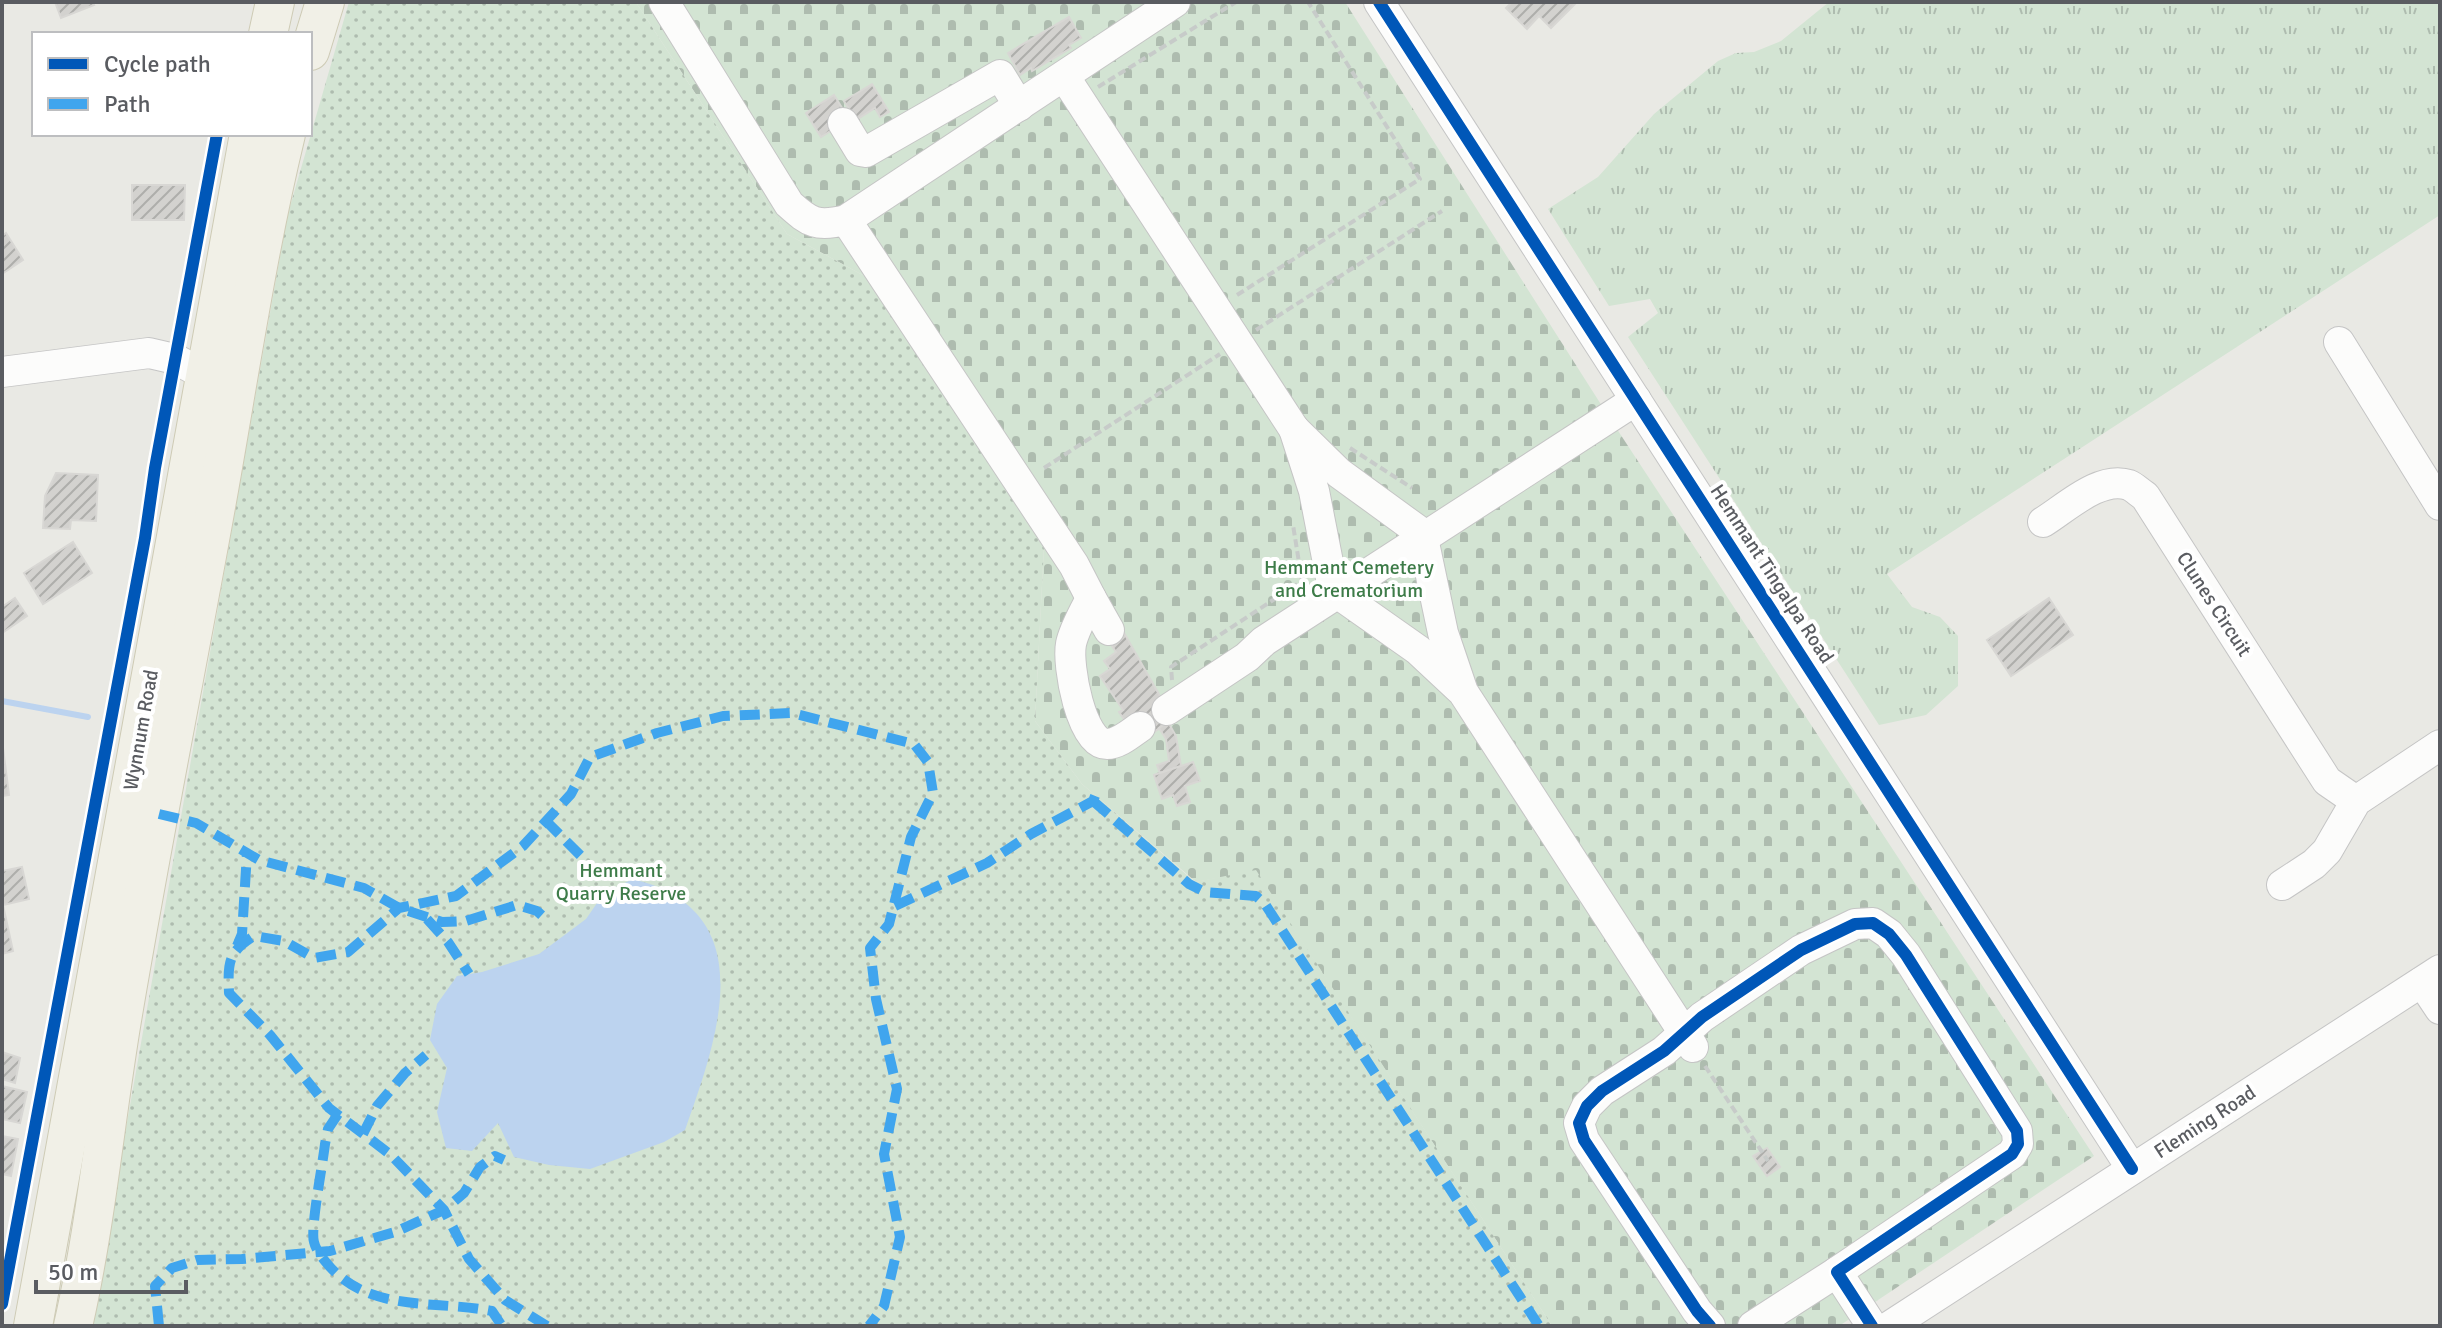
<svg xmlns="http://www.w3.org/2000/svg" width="2442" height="1328" viewBox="0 0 2442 1328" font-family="Signika,sans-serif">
<defs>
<pattern id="grass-tufts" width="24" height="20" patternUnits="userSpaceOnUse" patternTransform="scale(2)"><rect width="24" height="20" fill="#d3e4d3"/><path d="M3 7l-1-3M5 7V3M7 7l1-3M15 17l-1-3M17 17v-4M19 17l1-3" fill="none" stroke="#aebcaf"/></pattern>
<pattern id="cemetery-stones" width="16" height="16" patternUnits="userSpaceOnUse" patternTransform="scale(2)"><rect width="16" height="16" fill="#d3e4d3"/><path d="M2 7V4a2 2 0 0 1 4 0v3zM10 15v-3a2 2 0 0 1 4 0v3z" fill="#aebcaf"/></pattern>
<pattern id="park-dots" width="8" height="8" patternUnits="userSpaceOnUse" patternTransform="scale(2)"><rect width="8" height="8" fill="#d3e4d3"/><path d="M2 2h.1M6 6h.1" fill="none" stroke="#aebcaf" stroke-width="1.8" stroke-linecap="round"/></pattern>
<pattern id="building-hatch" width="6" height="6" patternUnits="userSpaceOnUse" patternTransform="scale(2)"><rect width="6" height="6" fill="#d3d2cf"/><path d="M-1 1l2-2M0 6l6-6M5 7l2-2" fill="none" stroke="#aeaeab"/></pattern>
</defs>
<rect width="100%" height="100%" fill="#e9e9e4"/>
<polygon fill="url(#grass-tufts)" points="1829,2 2440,2 2440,215 1887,574 1912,607 1940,617 1958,636 1958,686 1926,715 1879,725 1628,337 1658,313 1650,299 1609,306 1548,209 1598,177 1654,114 1718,61 1736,53 1754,52 1781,41"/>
<polygon fill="url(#cemetery-stones)" points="630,2 1345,2 1609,417 2094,1156 1839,1326 1552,1326 1256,871 1196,882 1082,784 1035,721 1044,546 870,279 787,234 637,4"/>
<polygon fill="url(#park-dots)" points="349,2 637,4 787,234 870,279 1044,546 1035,721 1082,784 1195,882 1256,870 1552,1326 91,1326 287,217"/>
<path fill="#bcd3ef" d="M633,879c132,33 84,160 52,251l-21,12 -74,27 -41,-4 -35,-8 -16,-34 -26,28 -26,-3 -9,-36 10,-44 -17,-28 7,-36 20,-28 25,-4 57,-18 47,-35 18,-26z"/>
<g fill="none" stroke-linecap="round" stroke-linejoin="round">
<polyline stroke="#bcd3ef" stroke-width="6" points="2,701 88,717"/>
</g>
<g fill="url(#building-hatch)" stroke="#d8d7d4" stroke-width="2">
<polygon points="55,2 92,2 94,5 61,18"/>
<polygon points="1512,2 1577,2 1551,28 1539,16 1527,29 1506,8"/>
<polygon points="1069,17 1081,38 1069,45 1071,48 1032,71 1031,68 1020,75 1008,53"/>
<polygon points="872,84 889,112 880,117 875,108 856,120 844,101"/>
<polygon points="834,95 849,119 821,137 806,113"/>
<polygon points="132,185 185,185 184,220 132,220"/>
<polygon points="6,233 23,260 2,274 2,236"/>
<polygon points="56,473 98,475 96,521 71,520 70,529 43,528 45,496"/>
<polygon points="73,542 92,573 43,604 24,573"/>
<polygon points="15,598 27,616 2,633 2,607"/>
<polygon points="2049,598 2073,635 2011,676 1987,640"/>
<polygon points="1119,624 1173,719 1147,737 1127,724 1119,712 1123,710 1100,676 1110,669 1104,661 1116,652 1103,633"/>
<polygon points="1168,722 1176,736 1181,766 1160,773 1157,765 1169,761 1166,739 1159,728"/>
<polygon points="2,740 9,795 2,796"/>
<polygon points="1193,762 1200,781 1185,786 1190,802 1177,806 1173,795 1162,799 1154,775"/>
<polygon points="22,867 29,899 3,905 13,951 2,954 2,871"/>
<polygon points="2,1052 20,1058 15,1083 2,1079"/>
<polygon points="2,1086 27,1092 20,1123 2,1119"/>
<polygon points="2,1136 18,1139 11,1176 2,1174"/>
<polygon points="1767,1148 1780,1167 1767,1176 1753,1156"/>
</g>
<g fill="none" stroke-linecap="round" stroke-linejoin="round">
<defs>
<g id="minor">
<path d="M664,2l125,202c21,19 28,23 57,16l329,-218"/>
<polyline points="1379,2 2132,1169"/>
<polyline points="1064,76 1294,429"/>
<polyline points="843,123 860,151 866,152 1000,75 1019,106"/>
<polyline points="846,220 1074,565 1091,598"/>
<polyline points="2339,342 2440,505"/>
<polyline points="2,372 149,353 175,359 205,375"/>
<path d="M2043,522c23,-14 57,-47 86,-37 5,2 11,8 16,11l182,285 29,20"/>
<path d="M1109,630l-18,-32c-7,15 -17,31 -20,46 -4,21 10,100 36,100 12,0 24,-11 33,-17"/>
<polyline points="1463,692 1418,650 1337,593 1332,583 1314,491 1294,429 1339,473 1416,529 1423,538 1443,633 1463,692 1693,1047"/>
<polyline points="1167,710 1247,657 1264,641 1636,400"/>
<polyline points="2282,885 2314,864 2327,851 2356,801 2440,745"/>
<polyline points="2422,982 2440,1009"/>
<polyline points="1710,1326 1697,1311 1584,1140 1579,1123 1587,1106 1602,1091 1664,1051 1702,1017 1801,950 1855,924 1873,923 1889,934 1906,955 2017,1131 2018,1144 2012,1154 1837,1272 1872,1326"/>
<polyline points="1753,1326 1837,1272"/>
<polyline points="1890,1326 2440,970"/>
</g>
<g id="major">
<polyline points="268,34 275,2"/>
<polyline points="310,51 325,2"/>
<polyline points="33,1326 249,134"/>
<path d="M73,1326c23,-101 32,-204 49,-306 28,-167 61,-332 91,-497 24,-130 42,-261 73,-389"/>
</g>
</defs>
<use href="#minor" stroke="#c5c5c5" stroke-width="32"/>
<use href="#major" stroke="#cecbb5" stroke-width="40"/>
<g stroke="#c7cbc9" stroke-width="4" stroke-dasharray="8 4" stroke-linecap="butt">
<polyline points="1098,87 1236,2"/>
<polyline points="1237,295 1420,179 1308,2"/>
<polyline points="1256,330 1442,211"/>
<polyline points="1350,448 1412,488"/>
<polyline points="1044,468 1220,354"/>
<polyline points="1172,680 1171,667 1302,581 1293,525"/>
<polyline points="1705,1066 1768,1161"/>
</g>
<use href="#minor" stroke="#fcfcfb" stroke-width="30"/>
<use href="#major" stroke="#f1f0e7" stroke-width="38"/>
<g stroke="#40a5ee" stroke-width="10" stroke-dasharray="20 10" stroke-linecap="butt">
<polyline points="1093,801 1189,884 1205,892 1256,896 1265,904 1539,1326"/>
<polyline points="159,814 196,823 259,860 364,888 399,908 442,922 466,921 517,905 537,911 549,922"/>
<polyline points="545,820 582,857"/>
<polyline points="895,906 987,863 1031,834 1093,801 1097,791"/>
<polyline points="427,919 448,942 469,974"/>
<polyline points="237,946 242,934 247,853"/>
<path d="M338,1114l-10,15 -3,15c-2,18 -15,86 -11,98 2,9 10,18 16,25 42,46 107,33 162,44l10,15"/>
<polyline points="363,1134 377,1106 405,1073 426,1055"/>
<polyline points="159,1326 155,1286 172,1268 197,1260 242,1259 330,1251 395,1232 444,1210 464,1193 480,1167 495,1156 504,1160"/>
<path d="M547,1326l-42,-26 -36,-41 -25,-49 -53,-55 -62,-47 -59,-73 -41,-42c-1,-30 -2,-40 25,-57l30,5 30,17 34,-6 51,-44 57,-12 67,-50 48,-52 19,-37 67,-24 66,-17 69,-3 122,31 14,18 5,31 -22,44 -22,87 -19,24 6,51 21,90 -13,65 16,83 -16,69 -15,20"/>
</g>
<defs>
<g id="cycleway">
<polyline points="1379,2 2132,1169"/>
<polyline points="2,1304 145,538 155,468 217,134"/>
<polyline points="1710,1326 1697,1311 1584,1140 1579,1123 1587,1106 1602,1091 1664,1051 1702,1017 1801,950 1855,924 1873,923 1889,934 1906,955 2017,1131 2018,1144 2012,1154 1837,1272 1872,1326"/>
</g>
</defs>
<use href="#cycleway" stroke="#fff" stroke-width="17"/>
<use href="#cycleway" stroke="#0057b8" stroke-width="12"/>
</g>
<g text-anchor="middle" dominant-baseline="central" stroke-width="8" stroke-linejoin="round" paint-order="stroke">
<g font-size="20" fill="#3e7c49" stroke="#fff">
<text x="1349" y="567">Hemmant Cemetery<tspan x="1349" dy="23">and Crematorium</tspan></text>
<text x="621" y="870">Hemmant<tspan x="621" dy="23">Quarry Reserve</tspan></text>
</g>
<g font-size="20" fill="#5a5c61" stroke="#fff">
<text transform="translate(1772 574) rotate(57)">Hemmant Tingalpa Road</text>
<text transform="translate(2214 604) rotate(57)">Clunes Circuit</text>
<text transform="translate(141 730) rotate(-80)">Wynnum Road</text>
<text transform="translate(2205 1122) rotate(-33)">Fleming Road</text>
</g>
</g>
<rect width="2442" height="1328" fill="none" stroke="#5a5c61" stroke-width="8"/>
<rect x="32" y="32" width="280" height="104" fill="#ffffff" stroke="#bdbec0" stroke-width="2"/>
<rect x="48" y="58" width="40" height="12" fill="#0057b8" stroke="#bdbec0" stroke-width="2"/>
<text x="104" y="72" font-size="24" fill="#5a5c61">Cycle path</text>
<rect x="48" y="98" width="40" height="12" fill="#40a5ee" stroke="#bdbec0" stroke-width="2"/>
<text x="104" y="112" font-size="24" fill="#5a5c61">Path</text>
<path d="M36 1280v12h150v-12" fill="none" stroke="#5a5c61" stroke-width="4"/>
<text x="48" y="1280" font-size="24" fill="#5a5c61" stroke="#ffffff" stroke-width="6" paint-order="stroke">50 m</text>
</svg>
